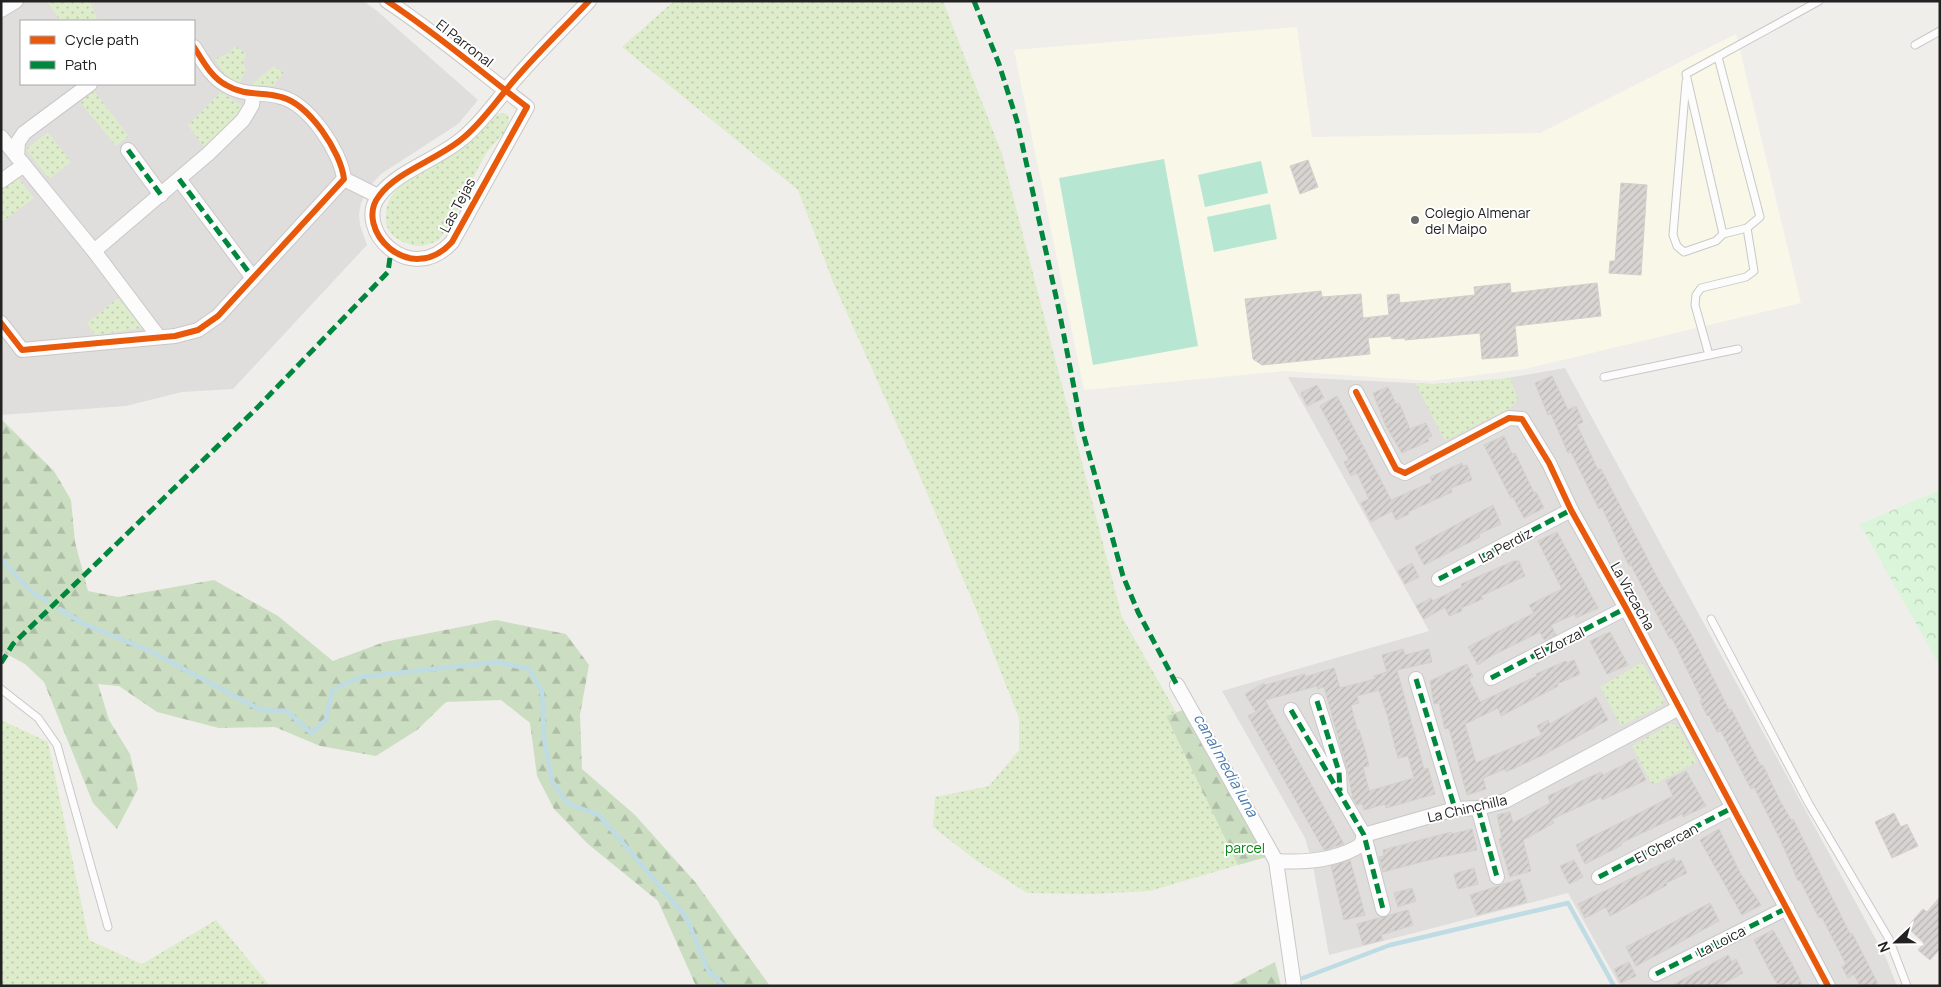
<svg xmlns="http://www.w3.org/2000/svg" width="1941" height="987" viewBox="0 0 1941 987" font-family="Manrope,sans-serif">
<defs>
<pattern id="grass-dots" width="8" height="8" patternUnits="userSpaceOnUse" patternTransform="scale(1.25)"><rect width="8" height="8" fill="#ddeccb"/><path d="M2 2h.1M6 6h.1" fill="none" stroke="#bdcaae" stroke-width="1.8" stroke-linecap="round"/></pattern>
<pattern id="forest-firs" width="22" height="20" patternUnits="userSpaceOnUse" patternTransform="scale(1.25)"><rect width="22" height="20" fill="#cbdec1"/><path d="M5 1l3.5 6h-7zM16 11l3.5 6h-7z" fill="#aebea6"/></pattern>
<pattern id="park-crowns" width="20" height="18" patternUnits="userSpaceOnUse" patternTransform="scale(1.25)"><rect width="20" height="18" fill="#daf5da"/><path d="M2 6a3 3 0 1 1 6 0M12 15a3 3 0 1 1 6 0" fill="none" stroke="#bbd2bb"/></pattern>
<pattern id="building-hatch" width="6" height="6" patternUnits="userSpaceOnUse" patternTransform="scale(1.25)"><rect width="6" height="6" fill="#d7d4d2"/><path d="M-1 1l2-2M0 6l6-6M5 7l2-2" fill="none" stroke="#b8b6b4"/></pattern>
</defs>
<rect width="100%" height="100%" fill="#f0eeeb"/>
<g fill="#dfdedc" fill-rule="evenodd">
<path d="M1,1h362l13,9 102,90 -20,24 -77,50 -12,13 -8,16 -2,11 1,11 7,20 -134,144 -51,3 -56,14 -125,9zM21,21h173v63h-173z"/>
<polygon points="1565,368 1886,958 1897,986 1620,986 1568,893 1329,955 1313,866 1305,838 1222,691 1429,631 1288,377 1433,384 1496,380"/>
</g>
<polygon fill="#f8f7e8" points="1297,27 1312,137 1540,133 1736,34 1801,303 1525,369 1431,381 1286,371 1084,390 1014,50"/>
<g fill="url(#grass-dots)">
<polygon points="47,1 90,1 98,21 60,21"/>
<polygon points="674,1 943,1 1002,154 1122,617 1176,712 1166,716 1238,865 1150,891 1091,894 1027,893 977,861 933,827 935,797 989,786 1019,750 1019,718 975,607 916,467 833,282 798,190 622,47"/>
<polygon points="235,46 246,53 243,62 246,70 239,84 224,74 215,59 229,53"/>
<polygon points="274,66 284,73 273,86 251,85"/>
<polygon points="94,91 129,136 116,146 80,102"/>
<polygon points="221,92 246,108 205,149 188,125"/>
<path d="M501,113l6,1c8,15 -12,26 -20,38 -16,27 -29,64 -48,88 -13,6 -20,8 -33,3 -10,-3 -19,-11 -20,-21 -4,-40 39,-49 65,-67 16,-11 29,-25 43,-39z"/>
<polygon points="48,132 71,162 49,179 26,149"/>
<polygon points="18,177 34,198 1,223 1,190"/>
<polygon points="118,298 142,328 95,335 87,323"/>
<polygon points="1510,378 1518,399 1512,407 1445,441 1415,383 1433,384"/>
<polygon points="1642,662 1664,700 1662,705 1621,726 1600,687"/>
<polygon points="1,720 48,742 89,940 142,964 216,920 270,986 1,986"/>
<polygon points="1672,723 1678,726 1697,762 1652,785 1632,746"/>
</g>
<g fill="url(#forest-firs)">
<polygon points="1,419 54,471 71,500 75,542 88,591 118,597 214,580 278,616 333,661 384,642 496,620 566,634 589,665 580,715 582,769 635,815 696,883 770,986 696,986 658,901 588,844 554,809 537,776 530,723 501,700 446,702 417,730 376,756 320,746 275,727 219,728 157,712 119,686 98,684 109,720 130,754 138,789 117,829 93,803 44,682 25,664 1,651"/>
<polygon points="1186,709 1267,857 1238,865 1166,716"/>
<polygon points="1275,962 1281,986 1229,986"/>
</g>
<polygon fill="url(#park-crowns)" points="1940,490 1940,666 1860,524"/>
<g fill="#b7e6d2">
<polygon points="1164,159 1198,346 1093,365 1059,178"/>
<polygon points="1261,161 1268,193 1205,207 1198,175"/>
<polygon points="1270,204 1277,239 1214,252 1207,217"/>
</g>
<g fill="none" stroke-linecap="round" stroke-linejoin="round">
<g stroke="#bfdbe3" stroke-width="4.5">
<polyline points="1,559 32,592 47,601"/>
<polyline points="60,609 82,623 150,651 261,710 287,711 311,733 326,720 332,690 360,677 497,662 529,669 542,691 544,739 552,781 567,803 599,815 686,917 709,972 724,986"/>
<polyline points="1303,978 1390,945 1568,903 1614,986"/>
</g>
</g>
<g fill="url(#building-hatch)" stroke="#d3d0cc" fill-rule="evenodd">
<polygon points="1308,160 1318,187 1300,194 1290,166"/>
<polygon points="1621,183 1647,185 1641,275 1609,273 1610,261 1615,261"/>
<polygon points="1510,283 1511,293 1597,283 1601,316 1515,326 1518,356 1482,359 1480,333 1405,340 1405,338 1392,339 1391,336 1368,338 1370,354 1262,365 1253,359 1245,299 1321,291 1322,297 1361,294 1363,318 1389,315 1387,295 1399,294 1400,303 1475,295 1474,287"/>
<polygon points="1552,376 1568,410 1576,406 1583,422 1577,425 1598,470 1601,469 1659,581 1691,634 1729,710 1731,709 1761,766 1763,765 1780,801 1791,820 1793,819 1850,934 1852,933 1879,986 1860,986 1854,974 1848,978 1842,967 1846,964 1832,937 1822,917 1819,918 1800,880 1798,881 1782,843 1754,787 1751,789 1721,731 1717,732 1709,715 1707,716 1700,701 1702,700 1672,638 1670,639 1631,565 1629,566 1602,507 1599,509 1571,452 1568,453 1551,414 1548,415 1535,383"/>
<polygon points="1317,385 1324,398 1307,406 1301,393"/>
<polygon points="1388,387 1396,404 1399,403 1410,429 1426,423 1432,436 1427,438 1429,441 1402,453 1386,426 1373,393"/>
<polygon points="1337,396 1391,500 1432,482 1430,477 1462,463 1463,466 1467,465 1472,480 1451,488 1452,492 1408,512 1409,514 1396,520 1392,511 1371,522 1361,503 1369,499 1357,473 1351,476 1344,462 1349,460 1320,406"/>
<polygon points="1504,436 1512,454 1515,453 1534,493 1536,492 1544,508 1524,518 1513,497 1511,498 1484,445"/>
<polygon points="1493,505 1501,524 1479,534 1480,537 1424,565 1415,547"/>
<polygon points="1557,532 1598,608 1576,618 1575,614 1551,625 1556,635 1544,640 1540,632 1491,656 1478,665 1468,647 1534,613 1529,605 1562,589 1538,541"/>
<polygon points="1514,561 1519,561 1525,576 1481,596 1483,599 1461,608 1462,611 1449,616 1445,607 1424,619 1416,606 1431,598 1433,601 1462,587 1461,584"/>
<polygon points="1412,563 1419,577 1405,584 1398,571"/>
<polygon points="1610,632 1628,665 1607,674 1590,641"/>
<path d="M1403,649l2,6 24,-6 3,13 -35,8 27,99 4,-1 7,26 -49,14 -1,-4 -21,6 -2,-6 -5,1 -4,-6 -6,-30 -23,-82 -6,2 -1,-3 -52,14 79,144 -20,6 -76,-134 8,-4 -11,-18 19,-11 1,2 40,-11v3l29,-9 6,20 35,-9 -1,-3 13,-4 -5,-17zM1379,690l8,24 11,44 10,-2 6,22 -45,13 -6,-24 6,-1 -3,-13 -7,-23h-2l-6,-25 8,-2 -2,-7z"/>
<polygon points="1574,660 1580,674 1557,684 1558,686 1501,716 1498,708 1465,724 1476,763 1542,735 1537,726 1548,720 1550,724 1596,697 1608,720 1543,755 1506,772 1505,769 1483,778 1486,789 1467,795 1449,728 1445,729 1439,703 1434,704 1430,681 1467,664 1473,677 1469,679 1480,702 1537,676 1536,674 1566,661 1567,663"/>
<polygon points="1635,759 1646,780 1602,800 1601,797 1552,819 1554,823 1523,840 1531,871 1510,877 1499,839 1502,838 1497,815 1510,812 1513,823 1550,803 1548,796 1601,772 1603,775"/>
<polygon points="1686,771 1706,806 1683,817 1682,814 1621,843 1622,845 1585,864 1576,845 1673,796 1666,781"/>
<polygon points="1894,813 1901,827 1907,824 1918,846 1892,858 1875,822"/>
<polygon points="1472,829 1477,850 1440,857 1383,872 1379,857 1384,856 1383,850 1451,832 1452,834"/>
<polygon points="1719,829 1740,873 1761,905 1742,915 1700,840"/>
<polygon points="1674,858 1676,862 1681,860 1687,873 1666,883 1667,885 1610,916 1606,907 1585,918 1578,904"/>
<polygon points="1350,860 1365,915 1344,920 1331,866"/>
<polygon points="1574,860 1583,877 1569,884 1560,866"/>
<polygon points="1474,868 1478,884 1458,889 1454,874"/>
<polygon points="1520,879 1527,902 1477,915 1470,895"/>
<polygon points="1412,888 1416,901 1398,907 1394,893"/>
<polygon points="1940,897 1940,949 1930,960 1918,950 1924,943 1907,927 1923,909 1927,912"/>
<polygon points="1710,903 1719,921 1636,966 1626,947"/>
<polygon points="1408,910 1413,925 1381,935 1383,940 1363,945 1357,924"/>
<polygon points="1773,930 1792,964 1803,986 1779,986 1772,975 1754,940"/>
<polygon points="1728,955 1732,962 1736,959 1743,973 1718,986 1671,986"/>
<polygon points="1629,962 1636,976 1621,983 1614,969"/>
</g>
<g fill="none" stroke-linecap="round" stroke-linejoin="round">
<defs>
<g id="lane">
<polyline points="1915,45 1940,31"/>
<polyline points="1718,57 1760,217 1747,228 1723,234 1686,74 1819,1"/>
<polyline points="1686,82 1673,235 1677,246 1684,252 1716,241 1723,234"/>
<polyline points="1709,355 1695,305 1696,295 1701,288 1746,277 1754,271 1747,228"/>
<polyline points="1604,377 1738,349"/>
<polyline points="1711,619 1809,804 1889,939 1907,986"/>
<polyline points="1,689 38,718 57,745 108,927"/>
</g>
<g id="street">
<path d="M387,1c49,32 94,71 140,106l-75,135c-42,46 -99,-13 -73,-46 18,-25 60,-37 84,-58 17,-14 29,-31 43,-48 25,-31 55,-59 83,-89"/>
<polyline points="1,10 16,1"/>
<polyline points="1,137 94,251 158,336"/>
<polyline points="128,150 161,195"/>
<polyline points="17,157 18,142 24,133 90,84"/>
<polyline points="179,179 253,278"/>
<polyline points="344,179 378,196"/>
<polyline points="1,181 24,165"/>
<polyline points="94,251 208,154 243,120 252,105 253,95"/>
<path d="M1,323l21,27 153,-14 23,-6 20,-14 126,-137c-3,-27 -35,-75 -63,-82 -19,-6 -35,0 -55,-12 -15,-8 -23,-24 -32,-38"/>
<polyline points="1356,392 1396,469 1405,473 1509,418 1522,419 1549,463 1571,510 1626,608 1828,986"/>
<polyline points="1439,579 1571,510"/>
<polyline points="1491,678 1626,608"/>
<polyline points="1416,679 1455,809"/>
<polyline points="1177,685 1276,861 1294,986"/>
<polyline points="1317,701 1339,772 1340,793"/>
<polyline points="1291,710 1364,835 1383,909"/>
<polyline points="1478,808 1497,877"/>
<path d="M1276,861c29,2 59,0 85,-16l3,-10 91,-26 23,-1 27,-7 174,-93"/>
<polyline points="1599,877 1732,808"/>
<polyline points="1656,974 1787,908"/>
</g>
</defs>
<use href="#lane" stroke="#c9c8c7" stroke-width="9"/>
<use href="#street" stroke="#c9c8c7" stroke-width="16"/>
<use href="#lane" stroke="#fdfcfc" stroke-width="7"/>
<use href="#street" stroke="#fdfcfc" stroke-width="14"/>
<g stroke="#00873e" stroke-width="5" stroke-dasharray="10 5" stroke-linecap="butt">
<polyline points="974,1 999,64 1017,121 1059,310 1082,429 1123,576 1138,612 1177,685"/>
<polyline points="128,150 161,195"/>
<polyline points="179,179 253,278"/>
<polyline points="1439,579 1571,510"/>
<polyline points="1,663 13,644 255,410 388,272 391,250"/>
<polyline points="1491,678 1626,608"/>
<polyline points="1416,679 1455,809"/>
<polyline points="1317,701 1339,772 1340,791"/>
<polyline points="1291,710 1364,835 1383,909"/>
<polyline points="1478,808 1497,877"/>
<polyline points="1599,877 1732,808"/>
<polyline points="1656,974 1787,908"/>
</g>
<defs>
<g id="cycleway">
<path d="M387,1c49,32 94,71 140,106l-75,135c-42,46 -99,-13 -73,-46 18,-25 60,-37 84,-58 17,-14 29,-31 43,-48 25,-31 55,-59 83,-89"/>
<path d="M1,323l21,27 153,-14 23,-6 20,-14 126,-137c-3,-27 -35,-75 -63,-82 -19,-6 -35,0 -55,-12 -15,-8 -23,-24 -32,-38"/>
<polyline points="1356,392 1396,469 1405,473 1509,418 1522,419 1549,463 1571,510 1626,608 1828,986"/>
</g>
</defs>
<use href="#cycleway" stroke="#fff" stroke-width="9"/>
<use href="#cycleway" stroke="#e8590c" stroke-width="6"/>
</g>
<circle fill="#6a6968" stroke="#fff" stroke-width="2" cx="1415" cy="220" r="5"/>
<g text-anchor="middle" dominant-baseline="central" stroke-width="4" stroke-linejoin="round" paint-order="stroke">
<g font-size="14" fill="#222" stroke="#fff">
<text transform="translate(465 43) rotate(38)">El Parronal</text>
<text transform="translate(457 205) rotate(-62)">Las Tejas</text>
<text transform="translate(1505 545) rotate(-28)">La Perdiz</text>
<text transform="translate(1633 596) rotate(61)">La Vizcacha</text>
<text transform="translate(1559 643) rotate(-27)">El Zorzal</text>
<text transform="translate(1467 808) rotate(-13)">La Chinchilla</text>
<text transform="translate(1666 843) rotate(-28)">El Chercan</text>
<text transform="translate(1721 941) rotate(-27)">La Loica</text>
</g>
<g font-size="14" fill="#222" stroke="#fff" text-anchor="start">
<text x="1425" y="212">Colegio Almenar<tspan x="1425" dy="16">del Maipo</tspan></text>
</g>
<g font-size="14" fill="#0c8416" stroke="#fff">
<text x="1245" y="847">parcel</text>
</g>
<g font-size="15" font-style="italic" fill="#4a7aab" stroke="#fff">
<text transform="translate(1226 765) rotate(61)">canal media luna</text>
</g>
</g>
<rect width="1941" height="987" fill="none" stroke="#222222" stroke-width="5"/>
<rect x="20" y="20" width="175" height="65" fill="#ffffff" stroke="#a7a7a7"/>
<rect x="30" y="36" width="25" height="8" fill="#e8590c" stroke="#a7a7a7"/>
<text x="65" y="45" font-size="15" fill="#222222">Cycle path</text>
<rect x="30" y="61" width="25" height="8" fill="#00873e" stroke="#a7a7a7"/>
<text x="65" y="70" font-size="15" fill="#222222">Path</text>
<g transform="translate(1896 942) rotate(248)" stroke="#ffffff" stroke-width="4" paint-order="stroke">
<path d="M0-4L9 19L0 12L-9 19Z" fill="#222222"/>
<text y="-8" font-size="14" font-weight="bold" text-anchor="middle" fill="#222222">N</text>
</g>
</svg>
